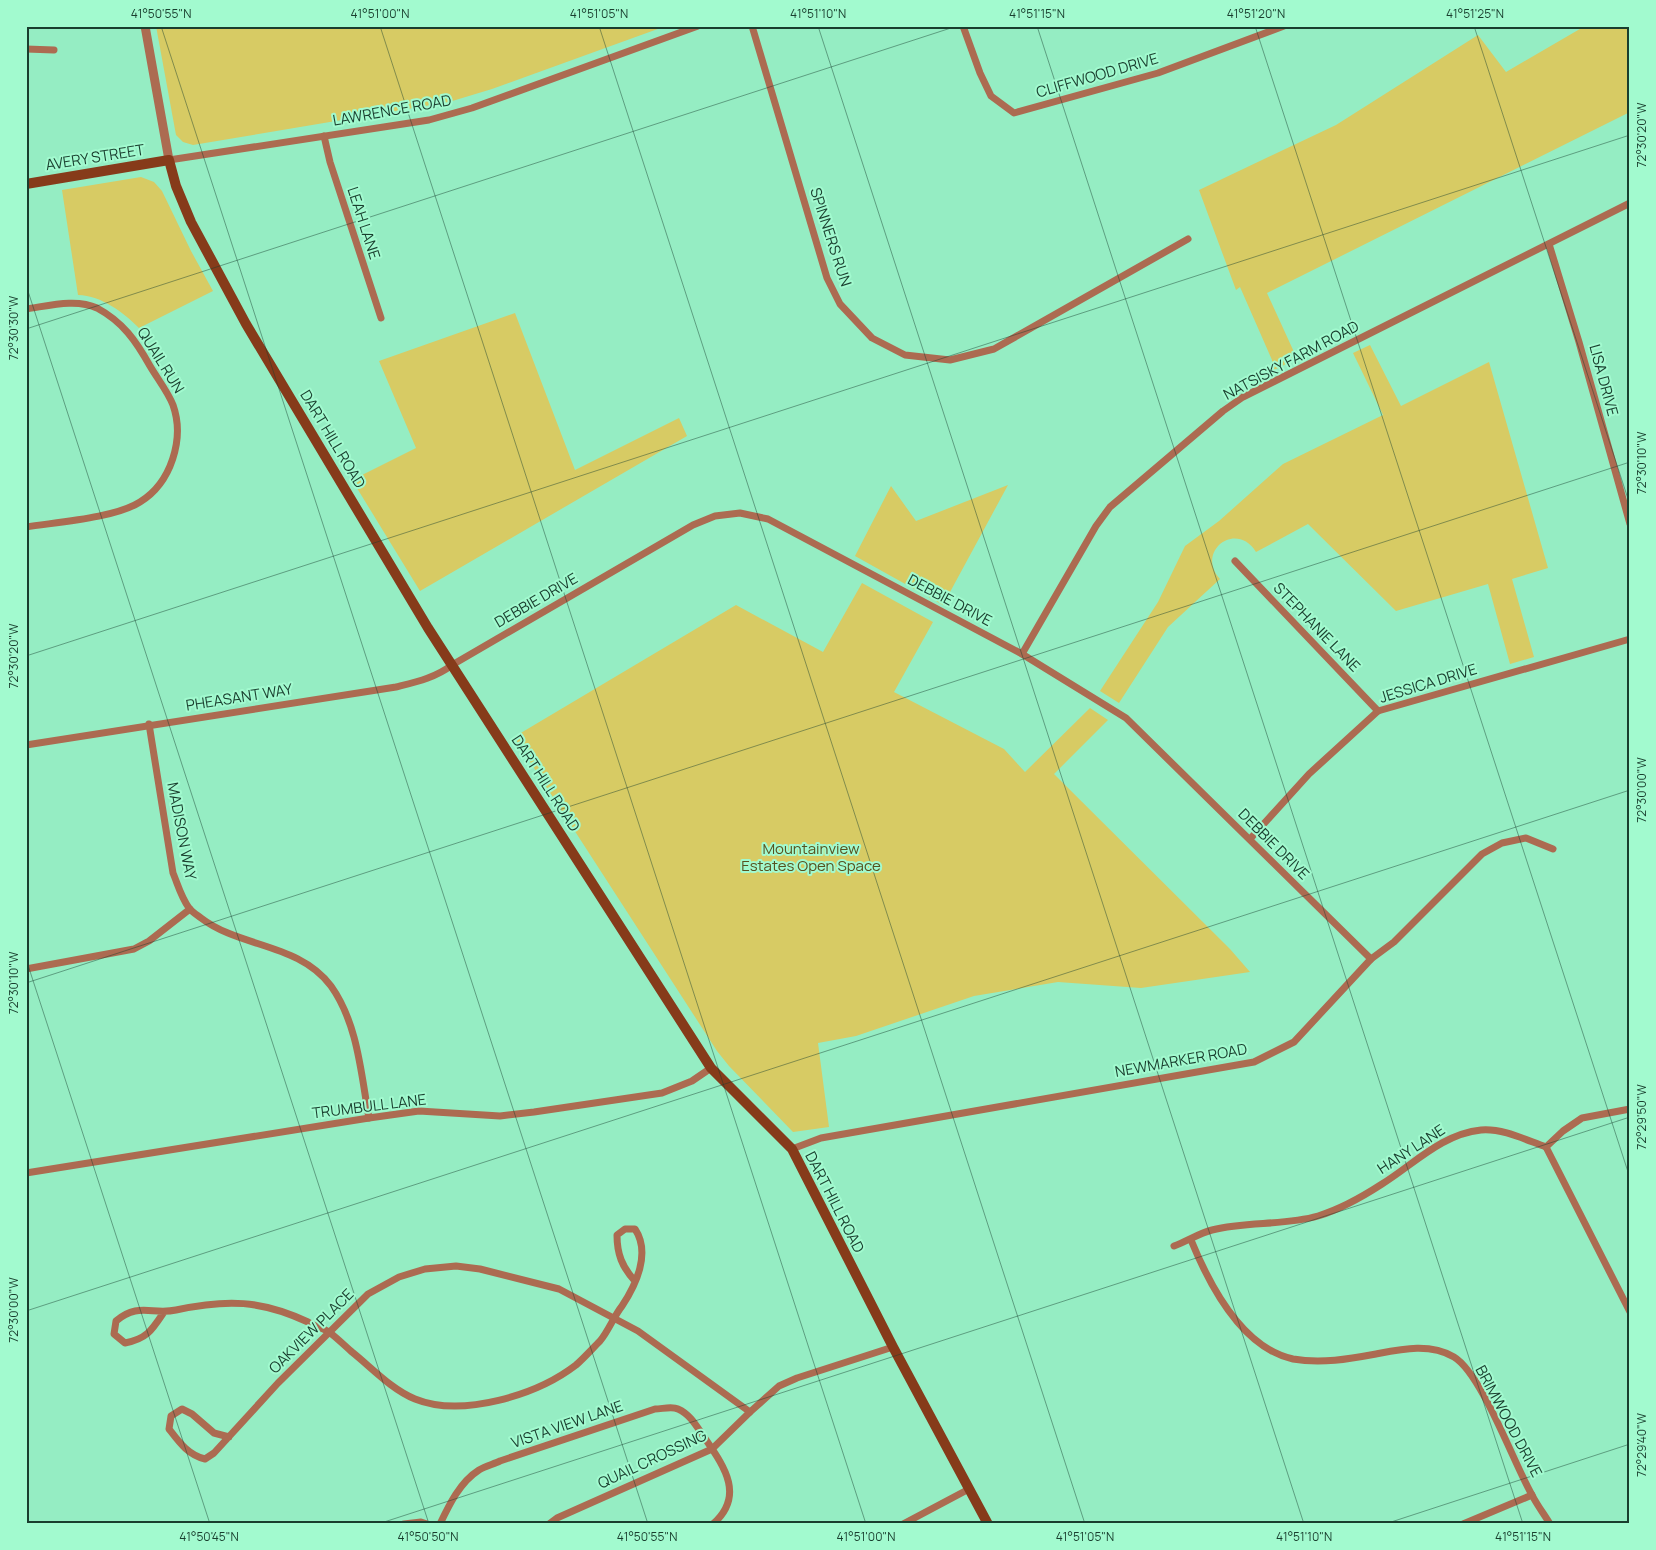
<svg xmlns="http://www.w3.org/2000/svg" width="1656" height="1550" viewBox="0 0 1656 1550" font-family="Manrope,sans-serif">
<rect width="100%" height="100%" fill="#95edc3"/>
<g fill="#d7cb64">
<polygon points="156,26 666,26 492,89 449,102 193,145 183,142 176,135"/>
<polygon points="1585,26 1630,26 1630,112 1267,293 1294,352 1298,354 1306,354 1270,372 1272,367 1272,360 1240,287 1236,290 1199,190 1336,125 1478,35 1506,72"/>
<path d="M141,177l13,5 8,9 29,60 22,40 -74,37c-16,-16 -37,-32 -61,-33l-16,-105z"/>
<polygon points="515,313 575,470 679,418 687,436 420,591 352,480 416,448 379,361"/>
<path d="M1370,345l31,61 88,-44 59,206 -36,11 22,78 -24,7 -22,-80 -92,27 -88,-87 -52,28c-20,-32 -61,0 -36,27l-52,48 -49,76 -19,-12 58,-89 27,-56 34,-25 64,-57 100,-49 -30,-62z"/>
<polygon points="1008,485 943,605 855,556 891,486 916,521"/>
<polygon points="862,583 933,622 894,692 1004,749 1025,772 1090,708 1108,720 1054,774 1230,949 1250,972 1141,988 1058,982 974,996 856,1036 818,1043 829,1127 793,1132 729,1066 717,1051 514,737 736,605 823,652"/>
</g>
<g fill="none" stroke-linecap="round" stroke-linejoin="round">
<g stroke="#ac6b51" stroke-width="7">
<polyline points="752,26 827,278 840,304 872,338 905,355 950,360 994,349 1188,239"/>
<polyline points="963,26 980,73 991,96 1014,113 1158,73 1284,26"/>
<polyline points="26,49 54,50"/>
<polyline points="324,136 330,162 381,318"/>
<polyline points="169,160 429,120 472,108 698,26"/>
<polyline points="1549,244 1579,342 1630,524"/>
<path d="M26,309c22,-3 50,-11 71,-1 26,14 39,33 53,58 7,12 18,26 23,39 12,34 -2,78 -33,97 -25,16 -82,20 -114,25"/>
<polyline points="1235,561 1378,711"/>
<polyline points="1022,654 1096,526 1110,507 1223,411 1243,397 1275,381 1630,203"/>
<path d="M149,724l24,149c5,12 8,24 16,35 3,4 8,7 12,10 39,30 98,25 130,68 27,38 30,88 38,132"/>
<path d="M26,745l370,-58c20,-5 39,-9 56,-22l241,-140 22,-9 25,-3 28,6 254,135 104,64 245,241"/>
<polyline points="1250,839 1309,774 1378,711 1630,639"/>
<polyline points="26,969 134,949 149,941 190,909"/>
<polyline points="1546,1147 1563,1131 1582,1118 1630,1109"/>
<polyline points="792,1149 821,1138 1254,1062 1294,1042 1371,959 1394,942 1482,854 1502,843 1526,838 1553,849"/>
<polyline points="26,1173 369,1118 419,1111 500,1116 534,1112 662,1093 692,1081 711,1068"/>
<path d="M1191,1240c18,44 51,108 102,119 28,5 56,0 83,-5 26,-5 54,-11 78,3 28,17 60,107 78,138 5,10 12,19 18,29"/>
<path d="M1174,1246c13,-5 26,-13 38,-16 35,-9 71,-4 106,-14 23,-7 44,-19 64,-32 32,-20 60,-50 99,-54 21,-2 45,10 65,17l84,165"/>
<path d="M164,1312c-12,18 -17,27 -39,31l-11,-9 2,-13c22,-19 36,-6 60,-11 51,-11 85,-10 132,12 7,4 15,6 21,10 8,6 15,13 23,20 20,16 39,37 63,47 47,19 122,-4 161,-34 8,-7 16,-16 24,-24 8,-9 14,-25 22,-35 14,-21 29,-53 13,-77h-10l-8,6c0,19 5,32 18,46"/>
<path d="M229,1437l-15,-4 -22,-19 -10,-5 -11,7 -2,13c10,13 19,26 36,30l9,-6 64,-70 90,-89 31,-17 26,-8 31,-3 24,3 79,20 79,42 112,81"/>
<polyline points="404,1524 421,1522 427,1524"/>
<path d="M440,1524c9,-19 20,-42 39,-54 7,-4 15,-6 21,-9l155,-52c7,0 17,-3 23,0 12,5 19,18 26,28 19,28 42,58 9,87"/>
<polyline points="549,1524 557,1518 712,1449 750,1412 779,1386 797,1378 893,1347"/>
<polyline points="903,1524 969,1489"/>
<polyline points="1463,1524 1532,1495"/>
</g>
<polyline stroke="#ac6b51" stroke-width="9" points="145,26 169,160"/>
<polyline stroke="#863b1a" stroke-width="10" points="26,184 169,160 176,186 191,222 246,324 428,628 711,1068 792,1149 893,1347 988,1524"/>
</g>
<path fill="none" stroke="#193e2e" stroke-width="1" stroke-opacity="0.45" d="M161,26l487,1498M380,26l486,1498M599,26l486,1498M818,26l486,1498M1037,26l486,1498M1255,26l375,1152M1474,26l156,479M26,285l403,1239M26,329l931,-303M26,656l1604,-521M26,959l184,565M26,983l1604,-521M26,1311l1604,-521M378,1524l1252,-407M1385,1524l245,-80"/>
<g text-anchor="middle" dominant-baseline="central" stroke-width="4" stroke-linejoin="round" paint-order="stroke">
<g font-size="15" fill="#193e2e" stroke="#a2facf">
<text transform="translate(1097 75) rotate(-16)">CLIFFWOOD DRIVE</text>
<text transform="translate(392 110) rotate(-10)">LAWRENCE ROAD</text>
<text transform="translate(95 157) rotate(-9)">AVERY STREET</text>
<text transform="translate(364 223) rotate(72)">LEAH LANE</text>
<text transform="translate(831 237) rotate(72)">SPINNERS RUN</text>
<text transform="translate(161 360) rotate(58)">QUAIL RUN</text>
<text transform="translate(1291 360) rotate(-28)">NATSISKY FARM ROAD</text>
<text transform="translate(1604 380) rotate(75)">LISA DRIVE</text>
<text transform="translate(333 439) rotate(59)">DART HILL ROAD</text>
<text transform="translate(536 600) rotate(-30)">DEBBIE DRIVE</text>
<text transform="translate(950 600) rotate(28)">DEBBIE DRIVE</text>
<text transform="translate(1317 627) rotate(46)">STEPHANIE LANE</text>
<text transform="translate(1428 683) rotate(-17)">JESSICA DRIVE</text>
<text transform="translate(239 697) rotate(-9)">PHEASANT WAY</text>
<text transform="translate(546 783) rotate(57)">DART HILL ROAD</text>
<text transform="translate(182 831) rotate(79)">MADISON WAY</text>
<text transform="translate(1274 844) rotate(45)">DEBBIE DRIVE</text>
<text transform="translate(1181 1060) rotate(-10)">NEWMARKER ROAD</text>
<text transform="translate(369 1106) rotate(-7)">TRUMBULL LANE</text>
<text transform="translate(1411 1149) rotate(-33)">HANY LANE</text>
<text transform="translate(835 1202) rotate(63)">DART HILL ROAD</text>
<text transform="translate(311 1331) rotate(-45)">OAKVIEW PLACE</text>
<text transform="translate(1509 1421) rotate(62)">BRIMWOOD DRIVE</text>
<text transform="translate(567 1424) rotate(-19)">VISTA VIEW LANE</text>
<text transform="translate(652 1459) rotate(-25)">QUAIL CROSSING</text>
</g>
<g font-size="15" fill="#57511f" stroke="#a2facf">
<text x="811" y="848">Mountainview<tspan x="811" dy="17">Estates Open Space</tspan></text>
</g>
</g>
<rect width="1656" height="1550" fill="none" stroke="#a2facf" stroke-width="55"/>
<rect x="28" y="28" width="1600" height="1494" fill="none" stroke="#193e2e" stroke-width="2"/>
<g font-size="12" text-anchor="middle" fill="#193e2e">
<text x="161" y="18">41°50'55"N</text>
<text x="380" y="18">41°51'00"N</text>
<text x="599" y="18">41°51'05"N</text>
<text x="818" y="18">41°51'10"N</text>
<text x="1037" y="18">41°51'15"N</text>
<text x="1256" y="18">41°51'20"N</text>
<text x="1475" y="18">41°51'25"N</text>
<text transform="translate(1642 135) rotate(-90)" y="4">72°30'20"W</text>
<text transform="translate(14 328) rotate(-90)" y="4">72°30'30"W</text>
<text transform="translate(1642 463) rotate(-90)" y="4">72°30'10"W</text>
<text transform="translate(14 656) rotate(-90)" y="4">72°30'20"W</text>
<text transform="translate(1642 790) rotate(-90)" y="4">72°30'00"W</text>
<text transform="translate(14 983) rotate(-90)" y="4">72°30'10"W</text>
<text transform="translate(1642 1117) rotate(-90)" y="4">72°29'50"W</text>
<text transform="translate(14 1310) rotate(-90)" y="4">72°30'00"W</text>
<text transform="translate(1642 1445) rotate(-90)" y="4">72°29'40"W</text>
<text x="209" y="1541">41°50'45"N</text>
<text x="428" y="1541">41°50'50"N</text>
<text x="647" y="1541">41°50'55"N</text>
<text x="866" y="1541">41°51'00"N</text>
<text x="1085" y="1541">41°51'05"N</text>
<text x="1304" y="1541">41°51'10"N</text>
<text x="1523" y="1541">41°51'15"N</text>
</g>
</svg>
